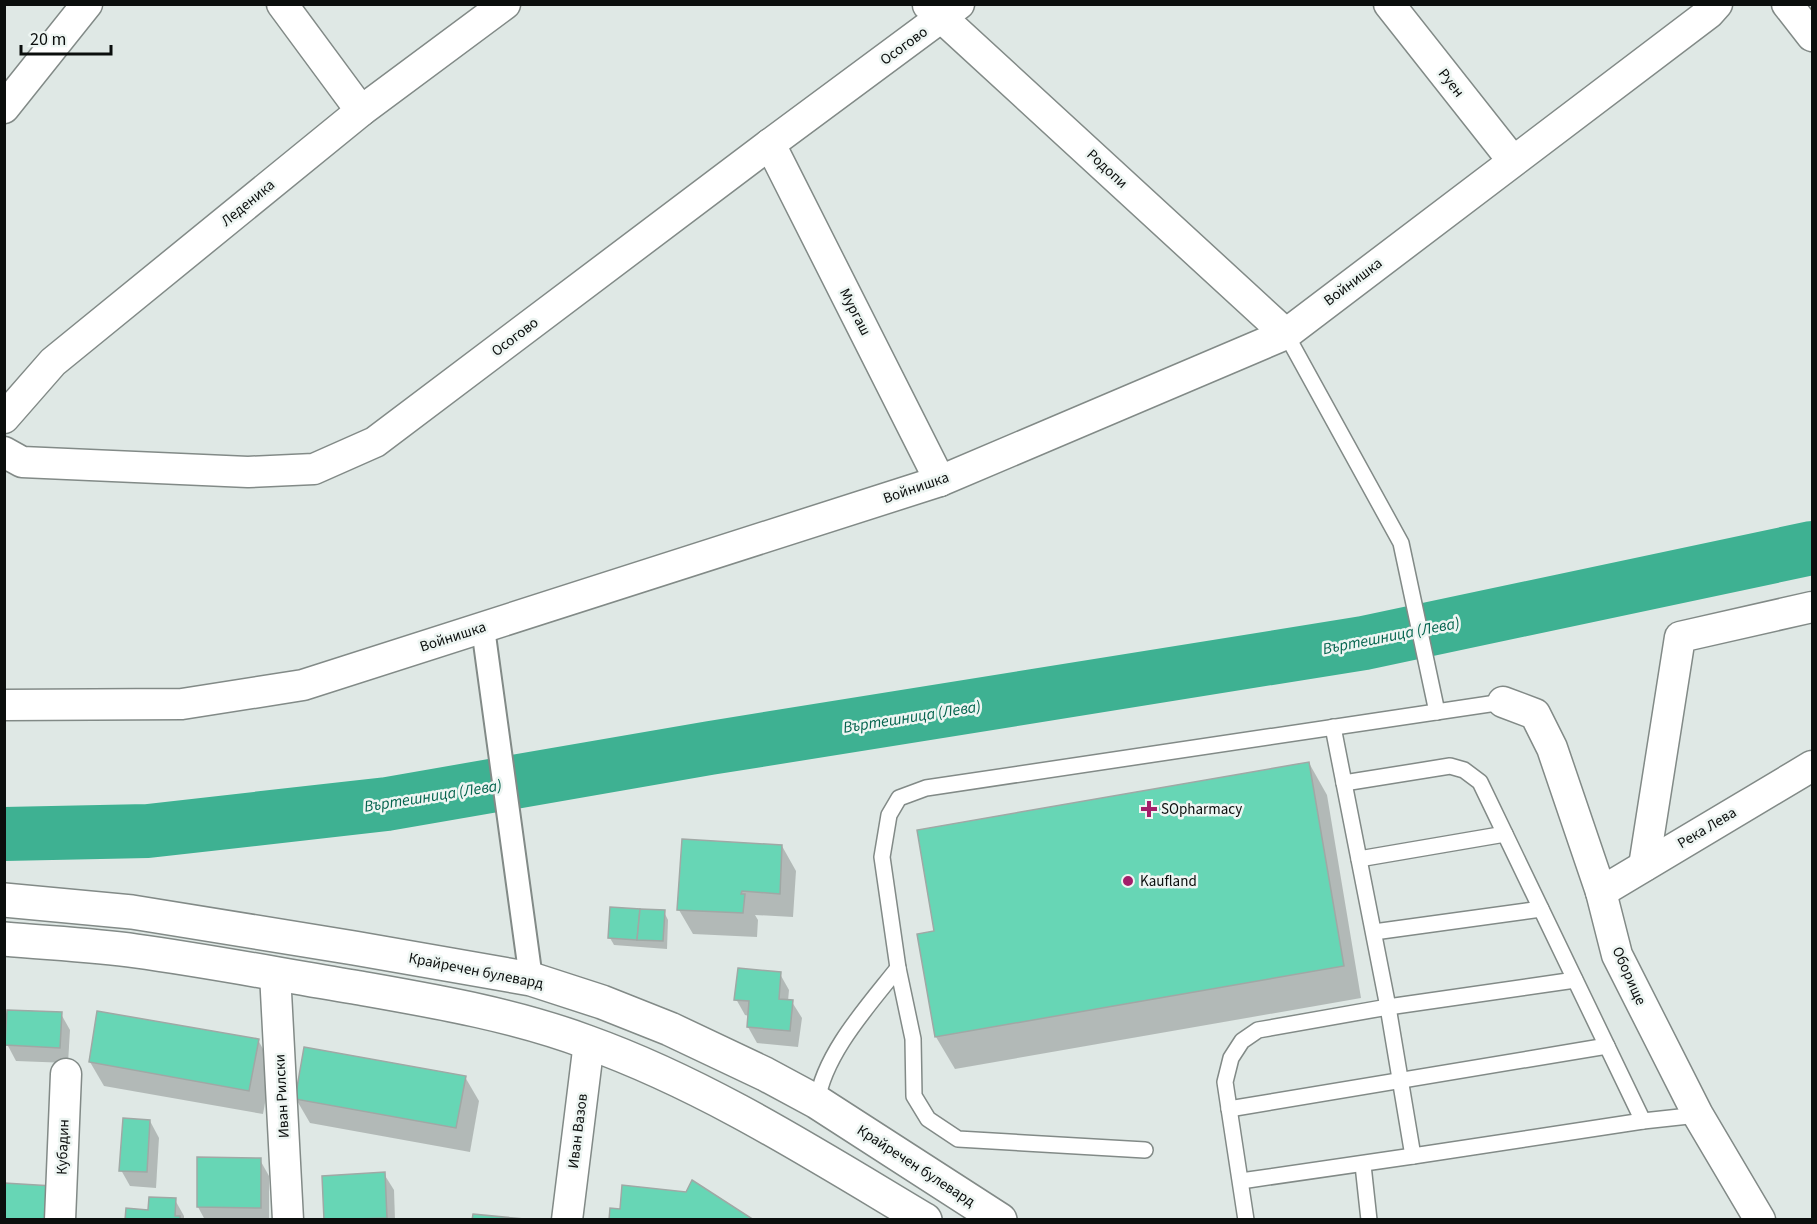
<svg xmlns="http://www.w3.org/2000/svg" width="1817" height="1224" viewBox="0 0 1817 1224" font-family="'Source Sans 3',sans-serif">
<rect width="100%" height="100%" fill="#dfe8e5"/>
<g fill="#0003">
<polygon points="1309,763 1327,795 1361,998 955,1069 936,1037 919,936 936,933"/>
<polygon points="684,840 782,846 796,871 793,917 755,915 758,920 757,937 693,934 679,910"/>
<polygon points="664,912 668,920 667,949 614,945 610,938"/>
<polygon points="780,974 789,990 788,1001 792,1002 802,1018 798,1047 757,1043 748,1027 749,1016 745,1015 736,999"/>
<polygon points="61,1014 70,1030 68,1063 16,1061 7,1044"/>
<polygon points="258,1040 272,1065 263,1114 104,1086 90,1062"/>
<polygon points="465,1077 479,1101 470,1152 310,1123 296,1099"/>
<polygon points="150,1121 159,1138 156,1188 130,1186 121,1170"/>
<polygon points="260,1160 269,1176 269,1220 205,1220 198,1207"/>
<polygon points="384,1174 394,1190 395,1220 326,1220"/>
<polygon points="175,1200 184,1216 184,1220 126,1220"/>
</g>
<g fill="none" stroke-linecap="round" stroke-linejoin="round">
<polyline stroke="#3eb192" stroke-width="54" points="4,834 148,831 387,804 710,748 1364,643 1812,548"/>
</g>
<g fill="#67d6b5" stroke="#a0a8a5" stroke-width="1.5">
<polygon points="1309,762 1344,966 935,1037 917,934 934,931 917,830"/>
<polygon points="682,839 782,845 780,894 742,891 741,894 745,894 743,913 677,910"/>
<polygon points="610,907 640,909 637,940 608,938"/>
<polygon points="640,909 665,910 663,941 637,940"/>
<polygon points="738,968 781,972 779,999 793,1000 790,1031 747,1027 749,1001 734,1000"/>
<polygon points="7,1010 62,1012 60,1048 5,1045"/>
<polygon points="97,1011 259,1039 249,1091 89,1062"/>
<polygon points="304,1047 466,1076 456,1128 295,1099"/>
<polygon points="123,1118 150,1120 147,1172 119,1171"/>
<polygon points="197,1157 261,1158 261,1208 197,1207"/>
<polygon points="385,1172 387,1218 324,1220 322,1176"/>
<polygon points="692,1180 754,1220 609,1220 610,1208 620,1209 622,1185 686,1192"/>
<polygon points="4,1183 53,1186 52,1220 4,1220"/>
<polygon points="149,1197 176,1198 175,1216 180,1216 180,1220 125,1220 126,1208 148,1210"/>
<polygon points="473,1214 524,1219 524,1220 472,1220"/>
</g>
<g fill="none" stroke-linecap="round" stroke-linejoin="round">
<defs>
<g id="service">
<polyline points="1286,334 1401,543 1437,712"/>
<polyline points="1333,727 1388,1007 1413,1156 1643,1121 1698,1115"/>
<polyline points="1344,783 1450,766 1464,770 1480,782 1643,1121"/>
<polyline points="1359,859 1505,834"/>
<polyline points="1374,932 1541,909"/>
<path d="M817,1102c7,-48 51,-96 81,-134"/>
<polyline points="1229,1109 1607,1046"/>
<polyline points="1145,1150 958,1139 928,1119 914,1096 913,1039 898,968 882,857 889,815 899,798 926,788 1503,702"/>
<polyline points="1363,1165 1369,1220"/>
<polyline points="1241,1181 1413,1156"/>
<polyline points="1246,1220 1225,1082 1231,1058 1242,1041 1258,1030 1388,1007 1575,980"/>
</g>
<polyline id="pedestrian" points="483,628 531,979"/>
<g id="minor">
<polyline points="282,4 361,111"/>
<polyline points="1389,4 1513,161"/>
<polyline points="1787,4 1812,36"/>
<polyline points="928,5 1286,334"/>
<polyline points="4,108 87,4"/>
<polyline points="770,144 940,481"/>
<polyline points="4,418 53,362 361,111 505,4"/>
<polyline points="4,452 22,462 248,472 314,469 375,442 770,144 959,4"/>
<polyline points="1503,702 1535,714 1552,748 1601,892 1617,955 1698,1115 1760,1220"/>
<polyline points="4,705 182,704 303,685 940,481 1286,334 1709,13 1717,4"/>
<polyline points="1644,866 1680,637 1812,607"/>
<polyline points="1601,892 1812,766"/>
<polyline points="275,973 288,1220"/>
<polyline points="60,1220 66,1074"/>
<polyline points="567,1220 589,1042"/>
</g>
<g id="tertiary">
<polyline points="4,900 132,912 354,948 531,979 602,1002 670,1029 765,1074 817,1102 1000,1220"/>
<path d="M4,939c44,4 89,6 132,12 73,10 145,24 218,36 79,14 158,27 233,55 120,43 229,113 338,178"/>
</g>
</defs>
<use href="#service" stroke="#828a87" stroke-width="18"/>
<use href="#pedestrian" stroke="#828a87" stroke-width="26"/>
<use href="#minor" stroke="#828a87" stroke-width="33"/>
<use href="#tertiary" stroke="#828a87" stroke-width="36"/>
<use href="#service" stroke="#fff" stroke-width="15"/>
<use href="#pedestrian" stroke="#fff" stroke-width="22"/>
<use href="#minor" stroke="#fff" stroke-width="30"/>
<use href="#tertiary" stroke="#fff" stroke-width="33"/>
</g>
<g fill="#a31e6a" stroke="#edf5f2" stroke-width="2">
<path d="M1146 800h6v6h6v6h-6v6h-6v-6h-6v-6h6z"/>
<circle cx="1128" cy="881" r="6"/>
</g>
<g text-anchor="middle" dominant-baseline="central" stroke-width="5" stroke-linejoin="round" paint-order="stroke">
<g font-size="15" fill="#0b0e0d" stroke="#edf5f2">
<text transform="translate(904 46) rotate(-36)">Осогово</text>
<text transform="translate(1451 83) rotate(52)">Руен</text>
<text transform="translate(1107 169) rotate(43)">Родопи</text>
<text transform="translate(248 203) rotate(-39)">Леденика</text>
<text transform="translate(1353 282) rotate(-37)">Войнишка</text>
<text transform="translate(855 312) rotate(63)">Мургаш</text>
<text transform="translate(515 337) rotate(-37)">Осогово</text>
<text transform="translate(916 488) rotate(-19)">Войнишка</text>
<text transform="translate(453 637) rotate(-18)">Войнишка</text>
<text transform="translate(1707 828) rotate(-31)">Река Лева</text>
<text transform="translate(476 971) rotate(11)">Крайречен булевард</text>
<text transform="translate(1629 976) rotate(66)">Оборище</text>
<text transform="translate(282 1096) rotate(-93)">Иван Рилски</text>
<text transform="translate(578 1131) rotate(-83)">Иван Вазов</text>
<text transform="translate(63 1147) rotate(-88)">Кубадин</text>
<text transform="translate(916 1166) rotate(33)">Крайречен булевард</text>
</g>
<g font-size="15" fill="#0b0e0d" stroke="#edf5f2" text-anchor="start">
<text x="1161" y="809">SOpharmacy</text>
<text x="1140" y="881">Kaufland</text>
</g>
<g font-size="16" font-style="italic" fill="#04644e" stroke="#edf5f2">
<text transform="translate(1391 636) rotate(-11)">Въртешница (Лева)</text>
<text transform="translate(912 717) rotate(-9)">Въртешница (Лева)</text>
<text transform="translate(433 796) rotate(-9)">Въртешница (Лева)</text>
</g>
</g>
<rect width="1817" height="1224" fill="none" stroke="#0b0e0d" stroke-width="12"/>
<path d="M21 45v9h90v-9" fill="none" stroke="#0b0e0d" stroke-width="3"/>
<text x="30" y="45" font-size="18" fill="#0b0e0d" stroke="#edf5f2" stroke-width="4.5" paint-order="stroke">20 m</text>
</svg>
